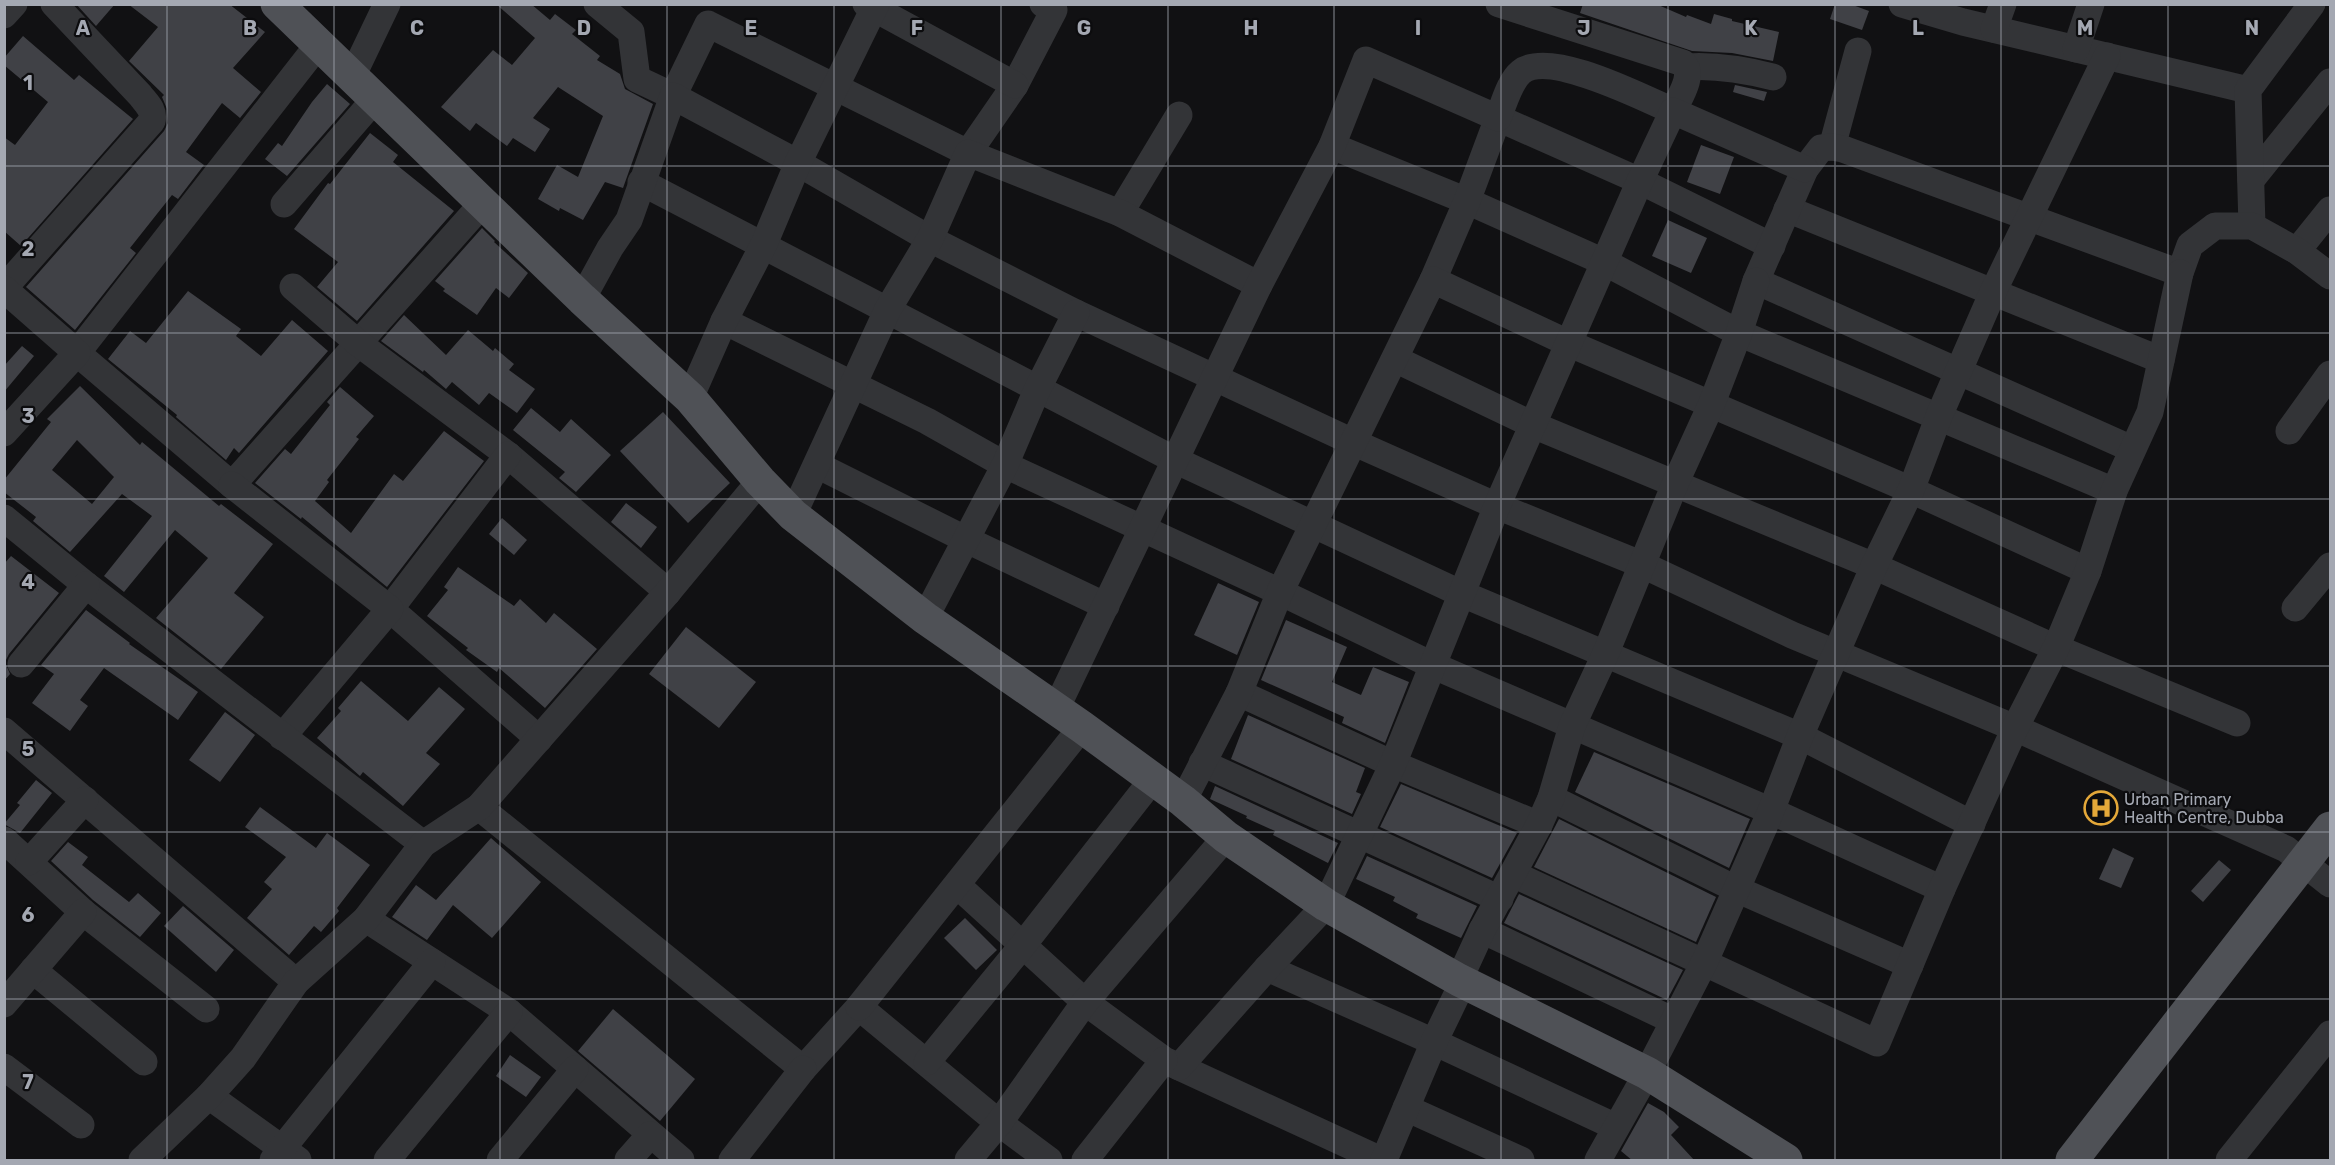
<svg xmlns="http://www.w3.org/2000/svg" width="2335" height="1165" viewBox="0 0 2335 1165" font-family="Rubik,sans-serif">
<rect width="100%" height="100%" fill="#111113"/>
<g fill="#404146" fill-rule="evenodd">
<polygon points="76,4 115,4 96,26"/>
<polygon points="128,4 229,4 265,32 233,68 261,92 240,118 222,103 186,152 204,165 178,199 172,195 130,248 136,253 75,330 26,287 164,131 168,123 167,109 162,97 164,95 129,61 158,27"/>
<polygon points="496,4 531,4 550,20 555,14 576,30 572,34 600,56 597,60 620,74 625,89 653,104 623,188 605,182 583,220 560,208 559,211 538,199 557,165 578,177 603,116 558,87 533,118 550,129 535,152 513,138 507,146 476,123 470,131 441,107 493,50 512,65 535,38"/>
<polygon points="1583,4 1656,4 1686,17 1687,15 1711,24 1714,14 1732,19 1732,21 1779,32 1773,61 1732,53 1692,51 1580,13"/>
<polygon points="1835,4 1850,4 1869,11 1862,30 1830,19"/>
<polygon points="23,36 74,80 79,75 133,119 21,246 4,231 4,137 15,145 48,102 4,65 4,58"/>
<polygon points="327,84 350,104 287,176 265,159 278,143 282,146 312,102"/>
<polygon points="1735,85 1767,92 1764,101 1733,92"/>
<polygon points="370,133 398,155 393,162 454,211 357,321 317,287 338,262 294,229 328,183 330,184"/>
<polygon points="1701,145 1734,157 1720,194 1687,182"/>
<polygon points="1668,220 1707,238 1691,273 1652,256"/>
<polygon points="482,228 495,241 494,242 528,273 509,298 496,288 477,315 443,291 445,289 435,281"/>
<polygon points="188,291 241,329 236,336 261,356 292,320 328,351 239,453 234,448 226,460 176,417 177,415 108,359 130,331 146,343"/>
<polygon points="404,315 446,355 468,330 493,351 495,348 514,364 509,370 535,389 517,413 489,393 479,405 452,382 446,389 424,370 423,372 381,341"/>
<polygon points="22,346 34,356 4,392 4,366"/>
<path d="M80,386l60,59 2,-3 77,64 2,-2 52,40 -39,49 30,24 -43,52 -65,-51 52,-60 -33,-28 -51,62 -20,-16 48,-60 -30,-22 -52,58 -37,-31 3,-4 -32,-25v-12l47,-58 -4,-3zM77,440l37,37 -22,27 -40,-34z"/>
<polygon points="340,387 374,416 356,437 359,439 327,480 329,482 315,501 351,533 394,474 403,481 444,431 484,461 387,587 302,517 301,519 255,483 285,449 291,454 330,405 327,402"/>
<polygon points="531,408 560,432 571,419 611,455 576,492 559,478 565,472 513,430"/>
<polygon points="663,412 730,483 688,523 620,451"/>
<polygon points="626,503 657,527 641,548 611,522"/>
<polygon points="502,518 527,540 514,555 489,534"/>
<polygon points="11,556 59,593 9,654 5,662 10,674 4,681 4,564"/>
<polygon points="458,567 514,606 520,599 546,623 554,613 597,649 545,708 499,668 497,672 466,650 468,648 427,616 448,590 444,587"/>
<polygon points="1218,583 1259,602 1237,655 1194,635"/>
<polygon points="86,610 130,643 129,644 198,692 178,720 104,668 80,700 88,706 70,731 32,703 54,674 41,665"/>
<polygon points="1286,620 1347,647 1332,682 1361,695 1373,667 1409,682 1385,743 1342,723 1344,717 1261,680"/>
<polygon points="686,627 756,682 719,728 649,674"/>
<polygon points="361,681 408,721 439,687 465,709 426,753 440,764 403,806 363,772 360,776 317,738 341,711 338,708"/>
<polygon points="225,712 255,735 220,782 189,760"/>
<polygon points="1248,715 1365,768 1356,792 1361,794 1352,814 1231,759"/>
<polygon points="1594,752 1750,819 1729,868 1575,792"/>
<polygon points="36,780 52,793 20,833 4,824 20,805 17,803"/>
<polygon points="1401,784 1517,833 1492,878 1380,827"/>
<polygon points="1215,786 1338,843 1328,863 1273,835 1275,831 1246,818 1247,816 1210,799"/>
<polygon points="260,807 316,848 327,833 370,865 337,908 339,911 321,932 314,926 289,955 247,918 272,889 264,882 286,857 245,827"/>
<polygon points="1559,819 1716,897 1696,942 1534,867"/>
<polygon points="491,838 541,882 492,938 453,905 427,940 392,917 416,885 436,900"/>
<polygon points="68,842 88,857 82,865 129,902 138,893 161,913 140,937 93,900 51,861"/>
<polygon points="2113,848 2134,858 2121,888 2099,879"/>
<polygon points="1367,856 1477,906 1461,938 1416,918 1418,914 1393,901 1395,897 1356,879"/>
<polygon points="2219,860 2231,870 2203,902 2191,891"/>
<polygon points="1519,894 1683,970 1667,1000 1504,923"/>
<polygon points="183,906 234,950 216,972 164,926"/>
<polygon points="965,918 997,950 976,970 944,938"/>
<polygon points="613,1009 695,1079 660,1121 578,1051"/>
<polygon points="510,1055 541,1077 526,1097 496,1076"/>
<polygon points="1648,1103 1664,1112 1679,1127 1671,1135 1695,1161 1633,1161 1621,1151"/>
</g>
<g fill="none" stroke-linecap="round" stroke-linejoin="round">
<g stroke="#333437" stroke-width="27">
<polyline points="597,4 631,32 637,79 673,96 708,24 968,153 1015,85 1054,10 1043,4"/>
<polyline points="866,4 1015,85"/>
<polyline points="1902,4 1963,22 2248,90"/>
<polyline points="4,15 14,4"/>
<polyline points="1994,29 2003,4"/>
<polyline points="318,45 77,353 232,485 484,202"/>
<polyline points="2076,49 2091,4"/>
<path d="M1687,67c29,-2 58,3 86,10"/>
<polyline points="352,77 387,4"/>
<polyline points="1332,146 1467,201 1604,262 1739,333 2114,491"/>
<polyline points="1832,147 1858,51"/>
<polyline points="2251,180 2330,82"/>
<polyline points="641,182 1175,460 1460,593 1800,736 1972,824"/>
<polyline points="284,204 375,99"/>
<polyline points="1787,209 2161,360"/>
<polyline points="1120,213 1179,115"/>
<polyline points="2252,226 2248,90 2312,4"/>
<polyline points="2297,251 2330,210"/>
<polyline points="1433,280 1467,201 1498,118 1640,181 1772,246"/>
<polyline points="293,287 358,343 508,455 668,592"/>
<path d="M4,288l148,-167c3,-11 -6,-18 -12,-26l-86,-91"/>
<polyline points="4,289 77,353 4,433"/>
<polyline points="582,299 610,248 629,220 673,96 798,163 930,239 1076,313 1355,443 1497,506 1643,565 1792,635 2015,728 2286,849 2330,884"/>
<polyline points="724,321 927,421 1005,465 1280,592 1432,665 1771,811 1942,889"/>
<polyline points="1395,359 1533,425 1874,566 2056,648 2237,723"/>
<polyline points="690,398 724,321 764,244 798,163 876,4"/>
<polyline points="2289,431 2330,374"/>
<polyline points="2132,449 1756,281 1805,169 1821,148 1832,147 1843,149 2180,273 2190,245 2215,226 2252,226 2297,251 2330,276"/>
<polyline points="508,455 390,609 539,739"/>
<polyline points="817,465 967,540 1106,606"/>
<polyline points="232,485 390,609 282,737"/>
<polyline points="793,515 888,309 930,239 968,153 1120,213 1259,285"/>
<polyline points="4,518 86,585 423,844"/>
<polyline points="2295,608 2330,566"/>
<polyline points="925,618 1005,465 1037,390 1076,313"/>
<polyline points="21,664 86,585"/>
<polyline points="1239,693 1393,764 1539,825"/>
<path d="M1056,709l203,-424 73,-139 34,-86 132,58c6,-14 11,-36 23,-46 28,-23 122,26 152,39 6,-13 22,-36 10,-48l-184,-59"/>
<polyline points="4,731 296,982"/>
<polyline points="1202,763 1500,899"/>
<polyline points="1551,798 1736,889 1910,965"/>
<polyline points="1183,801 1239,693 1280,592 1433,280 1568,343 1911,490 2088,571"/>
<polyline points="479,807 803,1069 859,1007 999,1123 1049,1160"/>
<polyline points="4,840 83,912 206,1009"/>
<polyline points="29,862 85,800"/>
<polyline points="1513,874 1877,1043 1942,889 2015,728 2056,648 2088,571 2114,491 2150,412 2180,273"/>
<polyline points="957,885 1085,1002 1164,1060 1381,1160"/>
<polyline points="366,919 509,1012 681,1160"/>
<polyline points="1482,930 1672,1020"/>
<polyline points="1267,968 1434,1042 1616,1127"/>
<polyline points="33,970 144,1062"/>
<polyline points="1459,980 1482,930 1539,825 1551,798 1572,726 1605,655 1675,484 1712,403 1739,333 1756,281"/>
<polyline points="4,1004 83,912"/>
<polyline points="859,1007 1082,727"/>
<polyline points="927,1062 1023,945 1153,779"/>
<polyline points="4,1067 81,1125"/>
<polyline points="1179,1067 1267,968 1326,905 1393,764 1497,506 1640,181 1673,111 1805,169"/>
<polyline points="209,1096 298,1160"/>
<polyline points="1406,1108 1521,1160"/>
<polyline points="142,1160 209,1096 243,1058 296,982 366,919 423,844 479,807 668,592 760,481"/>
<polyline points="273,1160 432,962"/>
<polyline points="387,1160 509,1012"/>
<polyline points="500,1160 575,1069"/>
<polyline points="628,1160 650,1135"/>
<polyline points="732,1160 803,1069"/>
<polyline points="968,1160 999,1123 1085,1002 1226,837"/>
<polyline points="1085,1160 1164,1060"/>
<polyline points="1384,1160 1434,1042 1463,982"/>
<polyline points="1598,1160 1647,1073 1705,961 1771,811 1800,736 1874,566 1911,490 1939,416 1993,292 2107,56"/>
<polyline points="2229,1160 2330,1034"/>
</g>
<g stroke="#4f5156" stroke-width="33">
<polyline points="277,4 582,299 690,398 760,481 793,515 925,618 1082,727 1183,801 1226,837 1326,905 1459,980 1647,1073 1786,1160"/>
<polyline points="2072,1160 2330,828"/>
</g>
</g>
<path fill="none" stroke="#a4a8b2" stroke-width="1.5" stroke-opacity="0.55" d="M167,4v1156M334,4v1156M500,4v1156M667,4v1156M834,4v1156M1001,4v1156M1168,4v1156M1334,4v1156M1501,4v1156M1668,4v1156M1835,4v1156M2001,4v1156M2168,4v1156M4,166h2326M4,333h2326M4,499h2326M4,666h2326M4,832h2326M4,999h2326"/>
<defs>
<symbol id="hospital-ring" viewBox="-11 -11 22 22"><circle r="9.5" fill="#0c0c0e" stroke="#e4a839" stroke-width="1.5"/><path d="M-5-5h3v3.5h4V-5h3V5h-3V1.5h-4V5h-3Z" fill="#e4a839"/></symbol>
</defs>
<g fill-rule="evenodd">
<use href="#hospital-ring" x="2082" y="789" width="38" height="38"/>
</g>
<g text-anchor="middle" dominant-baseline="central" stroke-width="4.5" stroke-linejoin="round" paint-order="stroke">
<g font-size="16" fill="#a4a8b2" stroke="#0c0c0e" text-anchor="start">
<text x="2124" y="799">Urban Primary<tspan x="2124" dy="18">Health Centre, Dubba</tspan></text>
</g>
</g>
<g font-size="20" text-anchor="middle" font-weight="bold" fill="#a4a8b2" stroke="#0c0c0e" stroke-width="4.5" stroke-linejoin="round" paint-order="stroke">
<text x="83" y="35">A</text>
<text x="250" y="35">B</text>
<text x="417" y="35">C</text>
<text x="584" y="35">D</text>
<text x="751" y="35">E</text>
<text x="917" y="35">F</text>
<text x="1084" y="35">G</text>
<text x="1251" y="35">H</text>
<text x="1418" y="35">I</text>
<text x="1584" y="35">J</text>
<text x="1751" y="35">K</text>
<text x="1918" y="35">L</text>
<text x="2085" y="35">M</text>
<text x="2252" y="35">N</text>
<text x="28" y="90">1</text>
<text x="28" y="256">2</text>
<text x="28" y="423">3</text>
<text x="28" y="589">4</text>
<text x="28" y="756">5</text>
<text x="28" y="922">6</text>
<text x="28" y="1089">7</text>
</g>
<rect width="2335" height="1165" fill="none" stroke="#a4a8b2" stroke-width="12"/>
</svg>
